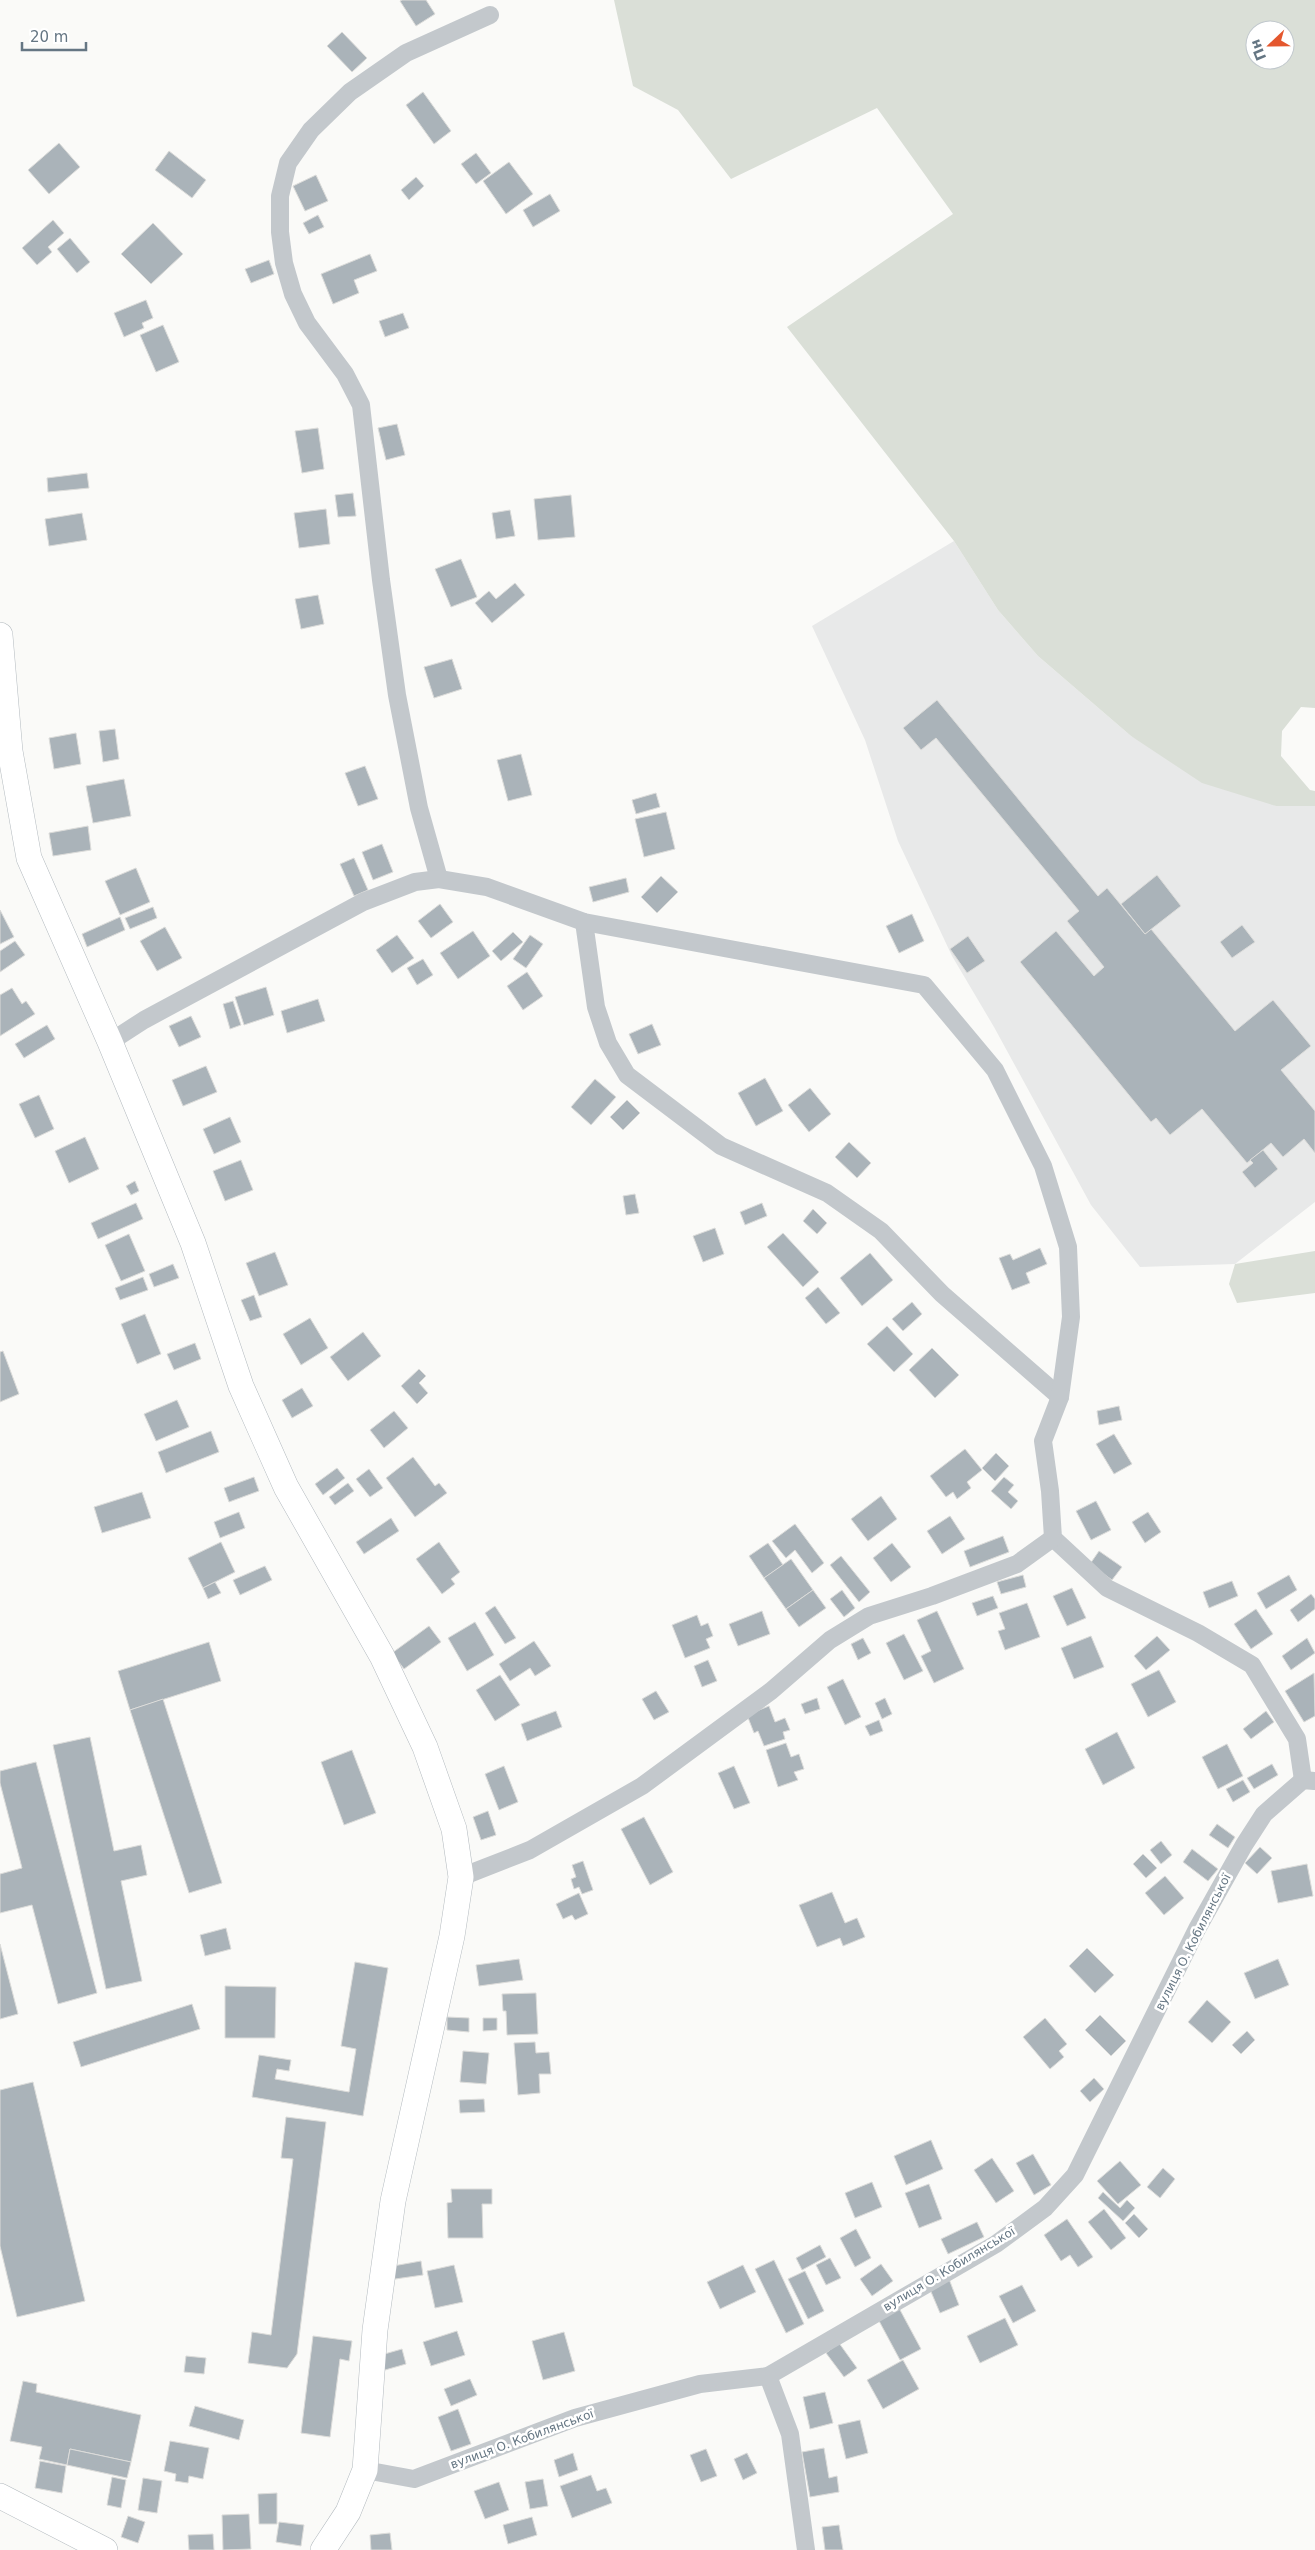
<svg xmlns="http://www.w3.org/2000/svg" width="1315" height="2550" viewBox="0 0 1315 2550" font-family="'DejaVu Sans',sans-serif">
<rect width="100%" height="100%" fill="#fafaf8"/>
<polygon fill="#e8e9e9" points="954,541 998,610 1038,656 1131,736 1276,806 1315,806 1315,1202 1235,1264 1140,1267 1091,1205 994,1027 952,956 898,841 865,740 812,626"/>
<g fill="#dadfd7" fill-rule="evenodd">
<path d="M614,0h701v708l-14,-1 -19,24 -1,25 29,34 5,1v15h-39l-74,-23 -71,-47 -93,-80 -40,-46 -44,-69 -167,-214 166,-113 -76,-106 -146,71 -53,-69 -45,-24zM1255,30h30v30h-30z"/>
<polygon points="1315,1251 1315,1293 1237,1303 1229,1284 1235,1264"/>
</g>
<g fill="#aab3b9" stroke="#dcdcda">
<polygon points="402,0 426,0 435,14 416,26 400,1"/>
<polygon points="342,32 367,58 352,72 327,46"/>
<polygon points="423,92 451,131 434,144 406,105"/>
<polygon points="59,143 80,167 49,194 28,170"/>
<polygon points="169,151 206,180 192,198 155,170"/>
<polygon points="476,153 491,173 476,184 461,164"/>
<polygon points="509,162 533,194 506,214 483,181"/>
<polygon points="316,175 328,201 305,211 293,186"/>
<polygon points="416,177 424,186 409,200 401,190"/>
<polygon points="550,194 560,211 533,227 523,210"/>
<polygon points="318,215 324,227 309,234 303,223"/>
<polygon points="53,220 64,233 48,247 52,252 37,265 22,248"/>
<polygon points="153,223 183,254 151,284 121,254"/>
<polygon points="70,238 90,262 77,273 57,249"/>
<polygon points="370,254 377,271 354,280 359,293 333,304 321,274"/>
<polygon points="269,260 274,274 251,283 245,269"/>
<polygon points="146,300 153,318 142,323 144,328 124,337 114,313"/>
<polygon points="403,313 409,328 385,337 379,321"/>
<polygon points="163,325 179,362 156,372 140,335"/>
<polygon points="397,424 405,455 386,460 378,428"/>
<polygon points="318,428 324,469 302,473 295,431"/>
<polygon points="87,473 89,488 48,492 47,478"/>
<polygon points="353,493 356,516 338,517 335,495"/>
<polygon points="571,495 575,537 538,540 534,499"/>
<polygon points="326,509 330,544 299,548 294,513"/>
<polygon points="510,510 515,536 496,539 492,513"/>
<polygon points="82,513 87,540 49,546 45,519"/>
<polygon points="461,559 477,597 451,607 435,569"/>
<polygon points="515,583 525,595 492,623 475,603 489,591 496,599"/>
<polygon points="318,595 324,624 301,629 295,599"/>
<polygon points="452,659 462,689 434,698 424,667"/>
<polygon points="937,700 1098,896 1107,888 1145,934 1151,929 1235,1031 1273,1000 1311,1046 1281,1070 1315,1111 1315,1153 1304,1139 1283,1157 1271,1143 1247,1163 1202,1109 1170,1135 1156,1118 1151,1122 1020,962 1056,931 1094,976 1104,967 1067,921 1079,911 936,738 921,750 903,728"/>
<polygon points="115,729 119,759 103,762 99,731"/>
<polygon points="76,733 81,764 54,769 49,738"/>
<polygon points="521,754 532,795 508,801 497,760"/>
<polygon points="365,766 378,799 358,806 345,773"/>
<polygon points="124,779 131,816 93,823 86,786"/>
<polygon points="656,793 660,807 636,814 632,800"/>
<polygon points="666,812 675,849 644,857 635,819"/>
<polygon points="88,826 91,850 53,856 49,833"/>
<polygon points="382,844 393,872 373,880 362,852"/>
<polygon points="354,858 368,890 354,896 340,864"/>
<polygon points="136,868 150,902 120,915 105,881"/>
<polygon points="1157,875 1181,906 1145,934 1121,904"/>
<polygon points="661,876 678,892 657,913 641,897"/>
<polygon points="626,878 629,892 593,902 589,887"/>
<polygon points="440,904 453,922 431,938 418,921"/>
<polygon points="153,907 157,918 130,929 125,918"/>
<polygon points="0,910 14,937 0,944"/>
<polygon points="912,914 924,941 899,953 886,926"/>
<polygon points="120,917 125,930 87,947 82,934"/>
<polygon points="1242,925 1255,942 1232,958 1220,942"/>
<polygon points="165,927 182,958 157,971 140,941"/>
<polygon points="473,931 490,956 458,979 440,953"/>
<polygon points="513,932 523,942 501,961 492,951"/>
<polygon points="397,935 414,958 392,973 376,950"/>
<polygon points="530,935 543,944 526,968 513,959"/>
<polygon points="968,936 985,961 967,973 950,949"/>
<polygon points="15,941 25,955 0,972 0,951"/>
<polygon points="423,959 433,975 417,985 407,968"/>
<polygon points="527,972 543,996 523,1010 507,986"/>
<polygon points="266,987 274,1015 244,1025 235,997"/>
<polygon points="12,988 22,1004 26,1001 35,1014 0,1036 0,995"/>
<polygon points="318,999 325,1021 287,1033 281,1011"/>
<polygon points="233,1001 241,1025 230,1029 223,1004"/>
<polygon points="191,1016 201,1037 179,1047 169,1026"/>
<polygon points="652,1024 661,1045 638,1054 629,1034"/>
<polygon points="47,1025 55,1039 24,1058 15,1044"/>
<polygon points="206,1066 217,1092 183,1106 172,1080"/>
<polygon points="765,1078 783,1111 756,1126 738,1093"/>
<polygon points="595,1079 616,1097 591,1125 571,1107"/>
<polygon points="810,1088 831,1114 809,1132 788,1105"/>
<polygon points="39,1095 54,1129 35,1138 19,1104"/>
<polygon points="627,1100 640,1113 623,1130 610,1117"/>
<polygon points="230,1117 241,1142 214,1154 203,1129"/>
<polygon points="85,1137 99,1169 69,1183 55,1151"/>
<polygon points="849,1142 871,1163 857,1178 835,1157"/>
<polygon points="1263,1150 1278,1169 1255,1188 1242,1172 1253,1163 1250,1160"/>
<polygon points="241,1160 253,1190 225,1201 213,1171"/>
<polygon points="135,1181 139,1191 131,1195 126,1186"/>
<polygon points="635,1194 639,1213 626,1215 623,1196"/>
<polygon points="136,1203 143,1219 98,1239 91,1223"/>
<polygon points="762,1203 767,1216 745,1225 740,1212"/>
<polygon points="813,1209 827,1223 817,1234 803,1221"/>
<polygon points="715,1228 724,1254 703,1262 693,1236"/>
<polygon points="783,1233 819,1272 803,1287 767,1247"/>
<polygon points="129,1234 145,1271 121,1281 105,1245"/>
<polygon points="1040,1248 1047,1264 1026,1273 1030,1283 1012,1290 999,1258 1010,1254 1013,1260"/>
<polygon points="275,1252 288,1285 259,1296 246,1263"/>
<polygon points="870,1253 893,1280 862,1306 840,1278"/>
<polygon points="173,1264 179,1278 154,1287 149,1274"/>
<polygon points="143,1277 148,1290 120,1300 115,1288"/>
<polygon points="818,1287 840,1313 826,1324 805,1298"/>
<polygon points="254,1295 262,1317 250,1321 241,1300"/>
<polygon points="912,1302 922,1314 903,1331 892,1319"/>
<polygon points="145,1314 161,1354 137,1364 121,1324"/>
<polygon points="310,1318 328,1348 301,1365 283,1334"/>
<polygon points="887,1326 913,1354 894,1372 867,1344"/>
<polygon points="363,1332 381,1356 348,1381 330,1357"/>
<polygon points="195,1343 201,1359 174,1370 167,1354"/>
<polygon points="932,1348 959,1375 935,1398 909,1370"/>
<polygon points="3,1351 19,1394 0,1402 0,1352"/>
<polygon points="419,1369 426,1376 419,1383 428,1393 417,1404 401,1386"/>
<polygon points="302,1388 313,1406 292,1418 282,1400"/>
<polygon points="177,1400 189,1427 156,1441 144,1414"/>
<polygon points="1119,1406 1122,1420 1099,1425 1097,1411"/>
<polygon points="394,1411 408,1428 384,1448 370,1430"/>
<polygon points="211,1431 219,1452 166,1473 158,1452"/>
<polygon points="1114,1434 1132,1464 1114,1474 1096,1444"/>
<polygon points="965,1449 982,1470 967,1482 971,1488 957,1499 953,1492 946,1497 930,1476"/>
<polygon points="996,1453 1009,1466 995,1481 982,1468"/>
<polygon points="413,1457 435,1486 439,1483 447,1493 415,1517 386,1478"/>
<polygon points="337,1468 345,1478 323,1495 315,1484"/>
<polygon points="369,1469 383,1488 370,1497 356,1479"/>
<polygon points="254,1477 259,1491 229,1502 224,1488"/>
<polygon points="1004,1477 1014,1485 1008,1492 1018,1501 1011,1509 991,1491"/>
<polygon points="348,1483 354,1491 335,1505 329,1497"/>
<polygon points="142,1492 151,1518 102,1533 94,1507"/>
<polygon points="881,1496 897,1519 868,1541 851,1519"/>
<polygon points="1096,1501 1111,1530 1091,1540 1076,1511"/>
<polygon points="239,1512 245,1528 220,1538 214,1522"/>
<polygon points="1148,1512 1161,1532 1145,1543 1132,1522"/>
<polygon points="950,1516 965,1539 942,1554 927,1531"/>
<polygon points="391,1518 399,1531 364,1554 356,1542"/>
<polygon points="795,1524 824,1563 812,1573 795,1550 786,1558 772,1541"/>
<polygon points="1003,1536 1009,1552 970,1567 964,1551"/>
<polygon points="221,1542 235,1572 203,1588 188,1558"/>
<polygon points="439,1542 460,1572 451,1579 455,1584 442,1594 416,1559"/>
<polygon points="768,1543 783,1565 764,1578 749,1556"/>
<polygon points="892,1543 911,1567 891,1582 873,1558"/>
<polygon points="1099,1551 1122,1567 1112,1580 1090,1564"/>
<polygon points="841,1556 870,1592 859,1602 830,1565"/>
<polygon points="791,1559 813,1590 786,1609 764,1578"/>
<polygon points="265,1566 272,1580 240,1595 233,1580"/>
<polygon points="1023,1575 1026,1587 1001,1594 997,1582"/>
<polygon points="1289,1575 1297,1590 1266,1609 1257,1593"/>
<polygon points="1232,1581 1238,1596 1209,1608 1203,1592"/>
<polygon points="215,1582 221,1593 208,1599 203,1588"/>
<polygon points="1072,1588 1086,1618 1067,1626 1053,1596"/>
<polygon points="813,1590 826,1608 799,1627 786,1609"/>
<polygon points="842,1590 855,1608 844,1617 830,1599"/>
<polygon points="1311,1594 1315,1599 1315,1609 1298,1622 1290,1610"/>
<polygon points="993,1596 998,1608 977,1616 972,1603"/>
<polygon points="1027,1603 1040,1637 1005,1650 998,1631 1005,1629 999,1613"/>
<polygon points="495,1606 516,1638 505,1644 485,1613"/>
<polygon points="1256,1609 1273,1634 1251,1649 1234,1624"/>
<polygon points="762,1611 770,1634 738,1646 729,1624"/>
<polygon points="937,1611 964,1669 934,1683 921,1656 931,1651 917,1620"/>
<polygon points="697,1615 701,1626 708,1623 713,1636 706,1639 710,1648 685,1658 672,1625"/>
<polygon points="475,1622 494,1655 467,1671 448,1638"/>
<polygon points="429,1626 441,1642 404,1669 392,1653"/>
<polygon points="904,1634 923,1671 904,1680 886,1643"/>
<polygon points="1091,1636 1104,1667 1074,1679 1061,1648"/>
<polygon points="1157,1636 1170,1650 1146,1670 1134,1656"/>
<polygon points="863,1638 871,1653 858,1660 851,1644"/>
<polygon points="1307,1638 1315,1653 1291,1670 1282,1656"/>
<polygon points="534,1641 551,1666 535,1676 530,1668 510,1681 499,1664"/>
<polygon points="209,1642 221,1681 130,1710 118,1671"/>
<polygon points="708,1660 717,1681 702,1687 694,1666"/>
<polygon points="1159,1670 1176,1702 1148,1717 1131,1684"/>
<polygon points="1314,1673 1315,1716 1304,1722 1285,1691"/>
<polygon points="500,1675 520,1705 495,1721 476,1690"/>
<polygon points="843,1679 861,1717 845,1725 827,1687"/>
<polygon points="656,1691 669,1712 654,1720 642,1699"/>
<polygon points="817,1698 820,1709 805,1714 801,1704"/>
<polygon points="885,1698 892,1714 882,1719 875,1703"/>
<polygon points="163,1699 222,1883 189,1893 130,1710"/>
<polygon points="769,1706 775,1722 785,1718 790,1730 783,1732 785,1739 764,1746 758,1731 754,1733 747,1715"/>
<polygon points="556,1711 562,1727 527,1741 521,1724"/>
<polygon points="1266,1711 1274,1722 1251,1739 1243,1729"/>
<polygon points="879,1720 883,1731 870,1736 865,1726"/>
<polygon points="1117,1732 1135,1768 1103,1785 1085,1749"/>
<polygon points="90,1737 114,1851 141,1845 147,1875 121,1881 142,1981 106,1989 53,1745"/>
<polygon points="786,1743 791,1757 799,1754 804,1769 794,1772 798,1780 778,1787 766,1750"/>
<polygon points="1227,1744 1243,1776 1218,1789 1202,1757"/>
<polygon points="352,1750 376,1813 344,1825 321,1762"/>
<polygon points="36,1762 97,1993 58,2004 32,1905 0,1913 0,1874 22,1868 0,1783 0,1771"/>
<polygon points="1272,1764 1278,1775 1254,1789 1247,1778"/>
<polygon points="504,1766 518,1802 499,1810 485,1774"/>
<polygon points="734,1766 750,1803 734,1809 718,1773"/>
<polygon points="1243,1780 1250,1792 1233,1802 1226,1789"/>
<polygon points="488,1811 496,1835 481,1840 473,1817"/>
<polygon points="644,1817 673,1872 650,1885 621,1829"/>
<polygon points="1217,1824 1235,1837 1228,1848 1209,1835"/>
<polygon points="1161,1841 1172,1855 1161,1864 1150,1850"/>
<polygon points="1260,1847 1272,1858 1257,1874 1245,1863"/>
<polygon points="1192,1849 1218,1869 1208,1881 1183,1862"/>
<polygon points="1143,1854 1157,1868 1146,1878 1133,1864"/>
<polygon points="583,1861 593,1890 582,1894 579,1887 574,1889 571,1879 576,1877 572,1865"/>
<polygon points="1307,1864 1313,1896 1278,1903 1271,1871"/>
<polygon points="1165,1876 1184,1898 1164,1915 1145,1893"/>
<polygon points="832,1892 845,1923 857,1918 865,1937 843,1946 840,1938 817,1947 799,1905"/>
<polygon points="579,1893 588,1914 575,1920 572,1915 563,1919 556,1904"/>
<polygon points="226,1928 231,1949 205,1956 200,1935"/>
<polygon points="0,1944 18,2014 0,2019"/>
<polygon points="1087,1948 1114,1975 1095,1993 1069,1966"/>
<polygon points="519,1959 523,1980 479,1986 476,1965"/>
<polygon points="1278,1959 1289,1985 1255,1999 1244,1973"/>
<polygon points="355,1962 388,1968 363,2116 252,2097 259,2055 291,2060 289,2071 277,2069 275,2079 349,2092 356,2049 341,2046"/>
<polygon points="225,1986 276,1987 275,2038 225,2038"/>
<polygon points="536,1993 538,2034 507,2035 506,2011 503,2011 502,1994"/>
<polygon points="1207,2000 1231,2022 1212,2043 1188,2022"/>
<polygon points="192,2004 200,2029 81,2067 73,2042"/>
<polygon points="1100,2015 1126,2041 1111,2056 1085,2030"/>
<polygon points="447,2017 469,2018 469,2032 447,2030"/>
<polygon points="483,2018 497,2018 497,2030 483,2031"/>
<polygon points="1045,2018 1067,2044 1059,2051 1064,2057 1050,2069 1023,2037"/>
<polygon points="1247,2031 1255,2040 1241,2054 1232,2045"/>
<polygon points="535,2042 536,2053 549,2052 551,2074 539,2074 540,2093 518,2095 514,2043"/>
<polygon points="463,2051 489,2053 486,2084 460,2082"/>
<polygon points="1094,2078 1104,2089 1090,2102 1080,2091"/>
<polygon points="33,2082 85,2301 17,2317 0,2246 0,2090"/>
<polygon points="484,2099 485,2112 460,2113 459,2100"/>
<polygon points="286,2117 326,2122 297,2354 287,2368 248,2363 252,2332 271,2335 293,2159 281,2158"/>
<polygon points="931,2140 943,2169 906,2185 894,2156"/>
<polygon points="1033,2154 1051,2185 1034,2195 1016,2163"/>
<polygon points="992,2158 1014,2191 996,2203 974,2170"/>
<polygon points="1120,2161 1141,2185 1118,2204 1097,2181"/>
<polygon points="1163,2168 1175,2179 1160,2198 1147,2187"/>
<polygon points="872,2182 882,2207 855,2218 845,2193"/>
<polygon points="929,2184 942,2219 919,2228 905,2193"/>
<polygon points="451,2189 492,2189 492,2204 482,2204 483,2238 448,2238 447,2203 452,2202"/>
<polygon points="1103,2192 1120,2208 1127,2200 1135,2208 1123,2221 1098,2198"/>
<polygon points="1104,2209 1126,2238 1111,2250 1088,2222"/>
<polygon points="1134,2214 1148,2229 1139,2238 1125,2223"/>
<polygon points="1067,2219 1093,2257 1078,2267 1070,2255 1061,2261 1044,2235"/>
<polygon points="977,2222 984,2237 948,2254 941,2239"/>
<polygon points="856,2229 871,2258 855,2267 840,2238"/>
<polygon points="820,2245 826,2257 802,2270 796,2258"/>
<polygon points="830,2258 841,2278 826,2285 816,2265"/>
<polygon points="774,2260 804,2324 786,2333 755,2269"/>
<polygon points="421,2261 423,2275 395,2279 393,2266"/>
<polygon points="881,2264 893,2281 872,2296 860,2279"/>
<polygon points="454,2265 463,2302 435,2308 427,2271"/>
<polygon points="743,2265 756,2292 720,2309 707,2282"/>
<polygon points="805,2271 824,2311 808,2319 788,2279"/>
<polygon points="949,2279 959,2305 940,2313 929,2287"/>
<polygon points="1022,2285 1036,2311 1013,2323 999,2296"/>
<polygon points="899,2308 921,2349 900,2360 878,2319"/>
<polygon points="1005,2318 1018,2345 980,2363 967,2336"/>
<polygon points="457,2331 465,2355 431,2366 423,2342"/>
<polygon points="564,2332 575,2371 543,2380 532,2341"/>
<polygon points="313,2336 352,2341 349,2361 340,2359 330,2437 301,2433"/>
<polygon points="839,2343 857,2368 844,2377 826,2353"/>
<polygon points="402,2349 406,2364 385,2370 381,2355"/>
<polygon points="186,2356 206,2358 204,2374 184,2372"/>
<polygon points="903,2360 919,2389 883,2409 867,2380"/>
<polygon points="470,2379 477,2395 451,2406 444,2389"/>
<polygon points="23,2381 37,2384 36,2392 141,2415 131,2462 70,2449 67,2465 39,2459 42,2447 10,2441"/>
<polygon points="825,2392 833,2423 810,2429 803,2397"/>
<polygon points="195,2406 244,2420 239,2440 189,2426"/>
<polygon points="458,2409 471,2444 451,2451 438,2417"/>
<polygon points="860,2420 868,2453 846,2459 838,2425"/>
<polygon points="170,2441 209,2448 203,2479 189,2476 188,2483 175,2481 176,2474 164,2471"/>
<polygon points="824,2448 829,2478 837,2476 839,2492 810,2497 802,2452"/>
<polygon points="70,2449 131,2462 127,2478 67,2465"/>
<polygon points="706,2449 717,2476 701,2482 690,2455"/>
<polygon points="573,2453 578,2470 559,2477 554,2460"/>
<polygon points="747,2453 757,2473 743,2480 734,2459"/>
<polygon points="40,2461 66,2466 62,2493 35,2488"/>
<polygon points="591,2475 597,2491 606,2488 612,2503 572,2518 560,2486"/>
<polygon points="112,2477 126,2480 121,2508 107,2505"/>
<polygon points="143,2478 162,2481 157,2513 138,2510"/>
<polygon points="543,2479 548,2506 530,2509 525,2482"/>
<polygon points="499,2482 509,2510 485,2519 474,2491"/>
<polygon points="277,2493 277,2524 259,2524 258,2494"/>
<polygon points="249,2514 251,2549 223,2550 222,2515"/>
<polygon points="128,2516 145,2522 138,2543 121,2537"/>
<polygon points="532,2517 537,2535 508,2544 503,2525"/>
<polygon points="279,2522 304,2525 301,2546 276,2542"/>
<polygon points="839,2525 843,2550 825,2550 822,2527"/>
<polygon points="390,2533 392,2550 371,2550 370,2535"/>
<polygon points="213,2534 214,2550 189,2550 188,2535"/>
</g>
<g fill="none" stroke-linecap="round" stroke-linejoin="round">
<defs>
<g id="secondary">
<polyline points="0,635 10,751 29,858 110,1042 193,1243 241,1386 286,1487 382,1656 425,1747 454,1829 461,1877 452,1936 393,2201 375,2330 365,2470 348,2512 323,2550"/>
<polyline points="0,2496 105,2550"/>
</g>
</defs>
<use href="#secondary" stroke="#b3babf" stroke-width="26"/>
<g stroke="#c3c8cc" stroke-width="18">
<polyline points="439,879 419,808 397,695 381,580 361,405 345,374 307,323 293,294 284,263 280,232 280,196 288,163 311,130 350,92 406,53 490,15"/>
<polyline points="584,922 596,1007 608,1043 627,1075 721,1146 827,1193 881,1231 942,1294 1060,1397"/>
<polyline points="110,1042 144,1020 363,902 415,882 439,879 487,887 584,922 924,985 995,1070 1043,1166 1068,1247 1071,1317 1060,1397 1043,1441 1050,1491 1053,1538 1107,1588 1198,1633 1252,1665 1297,1739 1303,1780"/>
<polyline points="461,1877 530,1850 642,1786 771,1691 830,1640 869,1616 932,1596 1017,1564 1053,1538"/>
<polyline points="768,2376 790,2434 806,2550"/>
<polyline points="365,2470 414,2479 575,2418 700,2384 768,2376 996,2244 1045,2208 1075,2175 1197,1929 1244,1845 1264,1814 1303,1780 1314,1781"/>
</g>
<use href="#secondary" stroke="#fff" stroke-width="25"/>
</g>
<g text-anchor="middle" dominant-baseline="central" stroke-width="5" stroke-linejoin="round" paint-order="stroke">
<g font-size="12" fill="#657683" stroke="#fff">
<text transform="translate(1193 1942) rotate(-63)">вулиця О. Кобилянської</text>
<text transform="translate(949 2269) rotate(-31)">вулиця О. Кобилянської</text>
<text transform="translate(522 2439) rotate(-20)">вулиця О. Кобилянської</text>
</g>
</g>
<g transform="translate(1270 45) rotate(248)"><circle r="24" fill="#ffffff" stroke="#c1c8cd"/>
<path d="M0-4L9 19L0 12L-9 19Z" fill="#e4572e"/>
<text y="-8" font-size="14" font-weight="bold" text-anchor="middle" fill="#657683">Пн</text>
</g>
<path d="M22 42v8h64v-8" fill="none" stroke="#657683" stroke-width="2.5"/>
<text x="30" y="42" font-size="15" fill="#657683" stroke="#ffffff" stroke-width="4" paint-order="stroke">20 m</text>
</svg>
